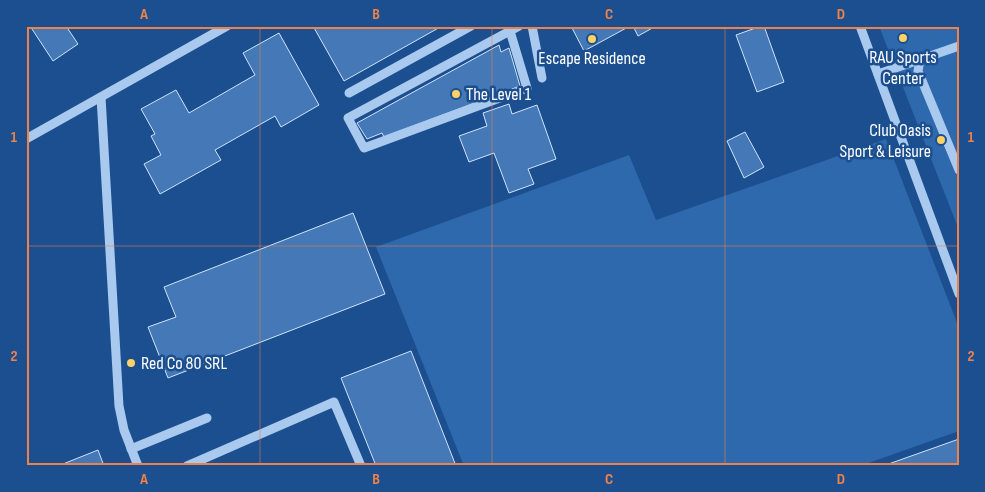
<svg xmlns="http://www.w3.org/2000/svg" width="985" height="492" viewBox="0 0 985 492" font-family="'Sofia Sans Condensed',sans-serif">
<rect width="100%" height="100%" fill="#1b4f8f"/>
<g fill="#2e69ad">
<polygon points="879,26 959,26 959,230 888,49"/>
<polygon points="886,139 959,328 959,431 860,466 464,466 376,247 629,155 656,220"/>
</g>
<g fill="#4478b7" stroke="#cfe3fa">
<polygon points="30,26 66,26 78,44 53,61"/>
<polygon points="313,26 442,26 344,81"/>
<polygon points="571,26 630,26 584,51"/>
<polygon points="633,26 656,26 638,36"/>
<polygon points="761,26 764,26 784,82 757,92 736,35"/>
<polygon points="279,33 319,105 281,127 275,116 215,150 221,160 160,194 144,164 161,155 151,136 155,134 141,109 176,90 189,113 255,75 243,53"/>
<polygon points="499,45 501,52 509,48 520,86 384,137 382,133 367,139 357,123"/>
<polygon points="509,104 512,114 537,105 556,159 528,169 534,184 509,193 494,153 469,162 459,136 487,126 483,113"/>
<polygon points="745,132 764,167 744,178 727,141"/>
<polygon points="353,213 385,294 168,378 148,327 176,317 164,287"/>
<polygon points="411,351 456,466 376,466 341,378"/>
<polygon points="959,439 959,466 883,466"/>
<polygon points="98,450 104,466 58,466"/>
</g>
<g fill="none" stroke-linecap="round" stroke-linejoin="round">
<g stroke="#a9c9ee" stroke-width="9">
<polyline points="532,26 542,78"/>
<polyline points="860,26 959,294"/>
<polyline points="510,31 527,88 364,148 348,118 510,31 519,26"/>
<polyline points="920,60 918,71 959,170"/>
<polyline points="878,74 959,46"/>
<polyline points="349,93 471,26"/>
<polyline points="101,97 119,406 124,430 138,466"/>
<polyline points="26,139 227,26"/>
<polyline points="131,449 207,418"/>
<polyline points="187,466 334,402 361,466"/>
</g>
</g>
<path fill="none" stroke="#ee8249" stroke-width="1" stroke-opacity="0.55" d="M260,26v440M492,26v440M725,26v440M26,246h933"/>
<g fill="#ffd166" stroke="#1b4f8f" stroke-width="2">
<circle cx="903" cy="38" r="5"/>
<circle cx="592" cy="39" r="5"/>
<circle cx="456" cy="94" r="5"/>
<circle cx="941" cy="140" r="5"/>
<circle cx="131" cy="363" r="5"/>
</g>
<g text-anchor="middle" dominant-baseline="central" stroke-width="5" stroke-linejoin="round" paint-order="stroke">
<g font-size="18" fill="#fff" stroke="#1b4f8f">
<text x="903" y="57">RAU Sports<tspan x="903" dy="21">Center</tspan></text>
<text x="592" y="58">Escape Residence</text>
<text x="466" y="94" text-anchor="start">The Level 1</text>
<text x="931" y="130" text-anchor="end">Club Oasis<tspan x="931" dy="21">Sport &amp; Leisure</tspan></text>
<text x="141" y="363" text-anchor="start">Red Co 80 SRL</text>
</g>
</g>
<rect width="985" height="492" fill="none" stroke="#1b4f8f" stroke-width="55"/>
<rect x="28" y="28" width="930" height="436" fill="none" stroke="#ee8249" stroke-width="2"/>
<g font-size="16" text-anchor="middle" font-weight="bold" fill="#ee8249">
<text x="144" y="19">A</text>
<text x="376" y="19">B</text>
<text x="609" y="19">C</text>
<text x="841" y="19">D</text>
<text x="14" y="142">1</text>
<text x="971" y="142">1</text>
<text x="14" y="361">2</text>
<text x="971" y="361">2</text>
<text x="144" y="484">A</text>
<text x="376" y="484">B</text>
<text x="609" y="484">C</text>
<text x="841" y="484">D</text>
</g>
</svg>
